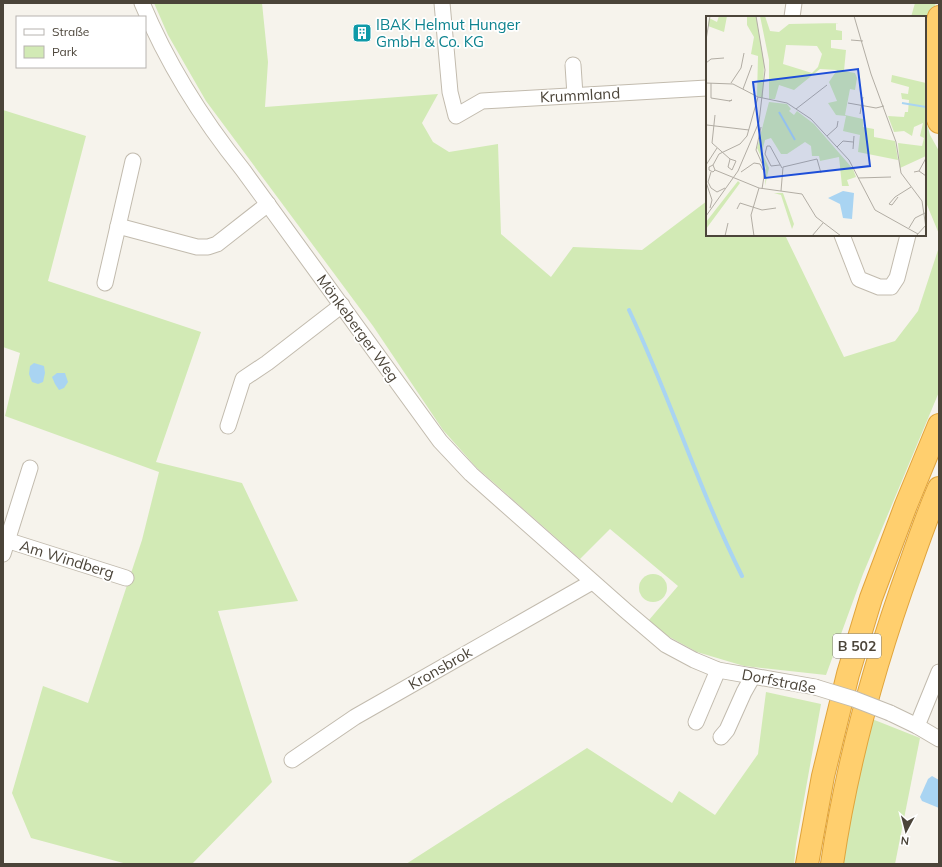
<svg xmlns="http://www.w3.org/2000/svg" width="942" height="867" viewBox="0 0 942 867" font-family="Mulish,sans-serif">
<rect width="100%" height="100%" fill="#f6f3ec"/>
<g fill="#d2eab5">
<polygon points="154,3 262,3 268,62 265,107 438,94 422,123 433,142 449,152 498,144 501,234 551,277 573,247 642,250 707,201 707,235 785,235 844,357 895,341 918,311 939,247 939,392 863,574 826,675 744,666 697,652 664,634 649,620 678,586 610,529 580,559 476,467 443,430 373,326 206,101 168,35"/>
<polygon points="915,3 936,3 925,33 925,17 911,17"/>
<polygon points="3,110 86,136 48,281 201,332 156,462 242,483 298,601 218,611 272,782 192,864 127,864 31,838 12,793 43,686 88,703 142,540 159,472 5,416 20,353 3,347"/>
<polygon points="925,117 930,135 939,151 939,234 925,200"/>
<circle cx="653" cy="588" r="14"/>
<polygon points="766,692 821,704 796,844 794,864 406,864 587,748 672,803 679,791 715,815 758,754"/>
<polygon points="872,719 920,738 895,864 840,864"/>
</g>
<g fill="#a9d4f2">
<polygon points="34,363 44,366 45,373 43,382 38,384 32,382 29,374 30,366"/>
<polygon points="57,373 65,373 68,382 64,388 59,390 55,384 52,377"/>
<polygon points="932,776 939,780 939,808 922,801 920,797 928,779"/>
</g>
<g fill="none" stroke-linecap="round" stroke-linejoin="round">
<path stroke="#a9d4f2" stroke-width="4" d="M629,310c41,87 70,180 113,266"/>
<defs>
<g id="minor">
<path d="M142,3c25,60 60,116 101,167l197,271 31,33 155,137 40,34 28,15 24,10 97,17"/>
<polyline points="442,3 450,92 456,116 482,101 707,88"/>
<polyline points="792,17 794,3"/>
<polyline points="573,65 575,95"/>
<polyline points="118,226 197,247 208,247 217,244 268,204"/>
<polyline points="842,235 859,279 879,287 891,287 897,278 908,235"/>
<polyline points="105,283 133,161"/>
<polyline points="228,426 243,379 267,363 342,305"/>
<polyline points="3,539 126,578"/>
<polyline points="3,554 30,468"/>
<polyline points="890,713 917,726 939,739"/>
<polyline points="696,722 718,670"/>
<polyline points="917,726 939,672"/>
<polyline points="721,737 727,730 744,692 753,676"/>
<polyline points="292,760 355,717 592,582"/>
</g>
<g id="highway">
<path d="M939,17c-12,33 -15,72 0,105"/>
<polyline points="807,864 823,776 848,674 871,598 906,505 939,425"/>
<path d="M832,864c15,-102 43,-202 78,-299 9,-26 18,-52 29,-77"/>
</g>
</defs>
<use href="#minor" stroke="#c2bbae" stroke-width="17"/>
<use href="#highway" stroke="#e0a43c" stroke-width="24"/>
<use href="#minor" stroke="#fff" stroke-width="15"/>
<use href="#highway" stroke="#ffcf6e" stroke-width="22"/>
<defs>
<polyline id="minor-bridge" points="815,687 854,699 890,713"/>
</defs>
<use href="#minor-bridge" stroke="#c2bbae" stroke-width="17" stroke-linecap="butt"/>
<use href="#minor-bridge" stroke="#fff" stroke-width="15"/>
</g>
<defs>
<symbol id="building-square" viewBox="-11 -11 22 22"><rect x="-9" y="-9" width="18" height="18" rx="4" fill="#0f9aa8" stroke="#fff"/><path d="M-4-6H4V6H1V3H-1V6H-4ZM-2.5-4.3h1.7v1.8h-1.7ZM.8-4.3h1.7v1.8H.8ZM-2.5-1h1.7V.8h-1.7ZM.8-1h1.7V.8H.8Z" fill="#fff"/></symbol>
</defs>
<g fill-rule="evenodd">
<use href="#building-square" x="351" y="22" width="22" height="22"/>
</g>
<g text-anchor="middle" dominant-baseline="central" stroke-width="3.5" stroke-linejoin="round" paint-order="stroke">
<rect fill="#fff" stroke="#817c74" stroke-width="1" x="833" y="634" width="48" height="24" rx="3"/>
<g font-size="14" font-weight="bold" fill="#4b4439">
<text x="857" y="646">B 502</text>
</g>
<g font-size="15" fill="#0d838f" stroke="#fff" text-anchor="start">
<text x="376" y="24">IBAK Helmut Hunger<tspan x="376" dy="17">GmbH &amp; Co. KG</tspan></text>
</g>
<g font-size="15" fill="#4b4439" stroke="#fff">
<text transform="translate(580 95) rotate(-3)">Krummland</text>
<text transform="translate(358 328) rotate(54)">Mönkeberger Weg</text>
<text transform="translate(67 559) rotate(17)">Am Windberg</text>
<text transform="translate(440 668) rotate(-30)">Kronsbrok</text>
<text transform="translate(779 681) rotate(11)">Dorfstraße</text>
</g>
</g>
<g transform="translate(706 16)">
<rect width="220" height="220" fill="#f6f3ec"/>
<path d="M13,0h8l-3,16 -16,-6 1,-8 8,4zM41,0h9l8,47 -1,35 -6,-2 1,-40 -7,-2 3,-17 -7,-12zM54,0h5l5,15 9,1 10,-8 50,-1h-3v7l6,1v9h-11v8l15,2 -2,21 11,2 2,5 -2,12 -5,-1 -5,26 18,4v8l11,2v8l21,4 3,19 -40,-8 2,-17 -17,-4 3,-15 -10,-1 -8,-12 9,-2 -8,-19 8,-12 -17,-1 -26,21 -15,-5 -4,14h-6v-39zM80,29l31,1 5,8 -4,13 -6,6 -29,-9zM186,59l34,8v73l-26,12 -2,-25 24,3 2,-8 -4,-2 3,-13 -9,4 -2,9 -8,-5 -10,1 -6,-16 16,1 1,-5h3l1,-12 -7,-1 -1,-6 7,1 1,-7 -18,-5zM63,86l18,2 4,5 -2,2 5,4 3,-4 17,13 39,45 3,8 -9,3 2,6h-7l-3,-29 -19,4 -1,-5h-7l-1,-10 -6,-4 -18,12h-6l-10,-16 -6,2 -3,12 7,16 -4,18 1,-18 -9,-20zM32,165l2,2 -34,46v-7zM68,177h9l11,31 -2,5 -11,-34z" fill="#d2eab5" fill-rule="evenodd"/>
<path d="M137,175l11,2 -2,26 -9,-1 -3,-14 -12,-6z" fill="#a9d4f2"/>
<path fill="none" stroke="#a9d4f2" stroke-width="2" d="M196,87l24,4M73,96l16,28"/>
<path fill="none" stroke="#b2ada4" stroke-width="1" d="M148,0l17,58 25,68 5,31 21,28 4,27M0,24l4,-24M145,24l12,1M0,47l5,-4 13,-1M0,67l27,1 25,13 29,6 24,16 38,41 26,50 43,24M5,67v15l19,3 2,-1 -3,1M25,67l10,-15 3,-15M37,73l9,-24M142,87l28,5 8,-2M90,93l31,-24M154,98l3,-17M9,99l-3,28 18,16 -2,8 4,3 4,-9 -6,-2M1,109l42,5M55,111l-5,23 9,20 -3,19M121,120l10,-9 1,-6M131,131l6,-6 10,1M147,133l1,-13M0,149l11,-17M7,149l2,5 44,18 43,6 14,23 25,19M7,149l6,-11 21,-10 7,-8 11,-39M7,149l-4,2v3l4,2 2,-2M74,149l-9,1 -6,-12 2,-8h3l12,22M213,155l7,-13M5,156l-3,10 3,6 6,4 8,-4M35,156l13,-9 6,1 3,6M208,156l5,-1 7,5M152,162l33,-1M0,166l6,18 -2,8M75,175l2,-24 34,-8 4,14M192,181l-6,8 -3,-1 6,-7 16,-10M31,193l3,-6 22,7 14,-2M0,200l32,-45 21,-49 6,-52 -9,-54M203,212l6,-10 10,-5M19,220l3,-13M48,220l-3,-21 8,-27M106,220l11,-13M210,220l10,-11"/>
<path fill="#1d4ed8" fill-opacity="0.15" stroke="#1d4ed8" stroke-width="2" d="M152,53l12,97 -105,12 -12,-96z"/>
<rect width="220" height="220" fill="none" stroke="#4b4439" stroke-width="2"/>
</g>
<rect width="942" height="867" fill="none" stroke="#4b4439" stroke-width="8"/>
<rect x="16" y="16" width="130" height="52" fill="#ffffff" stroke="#b7b4b0"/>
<rect x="24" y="29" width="20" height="6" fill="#ffffff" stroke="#b7b4b0"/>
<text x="52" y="36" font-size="12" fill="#4b4439">Straße</text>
<rect x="24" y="46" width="20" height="12" fill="#d2eab5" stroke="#b7b4b0"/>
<text x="52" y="56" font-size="12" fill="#4b4439">Park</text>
<g transform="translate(906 831) rotate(187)" stroke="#ffffff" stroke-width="3" paint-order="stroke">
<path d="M0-3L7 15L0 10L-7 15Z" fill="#4b4439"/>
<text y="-6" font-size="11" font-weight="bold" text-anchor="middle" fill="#4b4439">N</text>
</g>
</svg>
